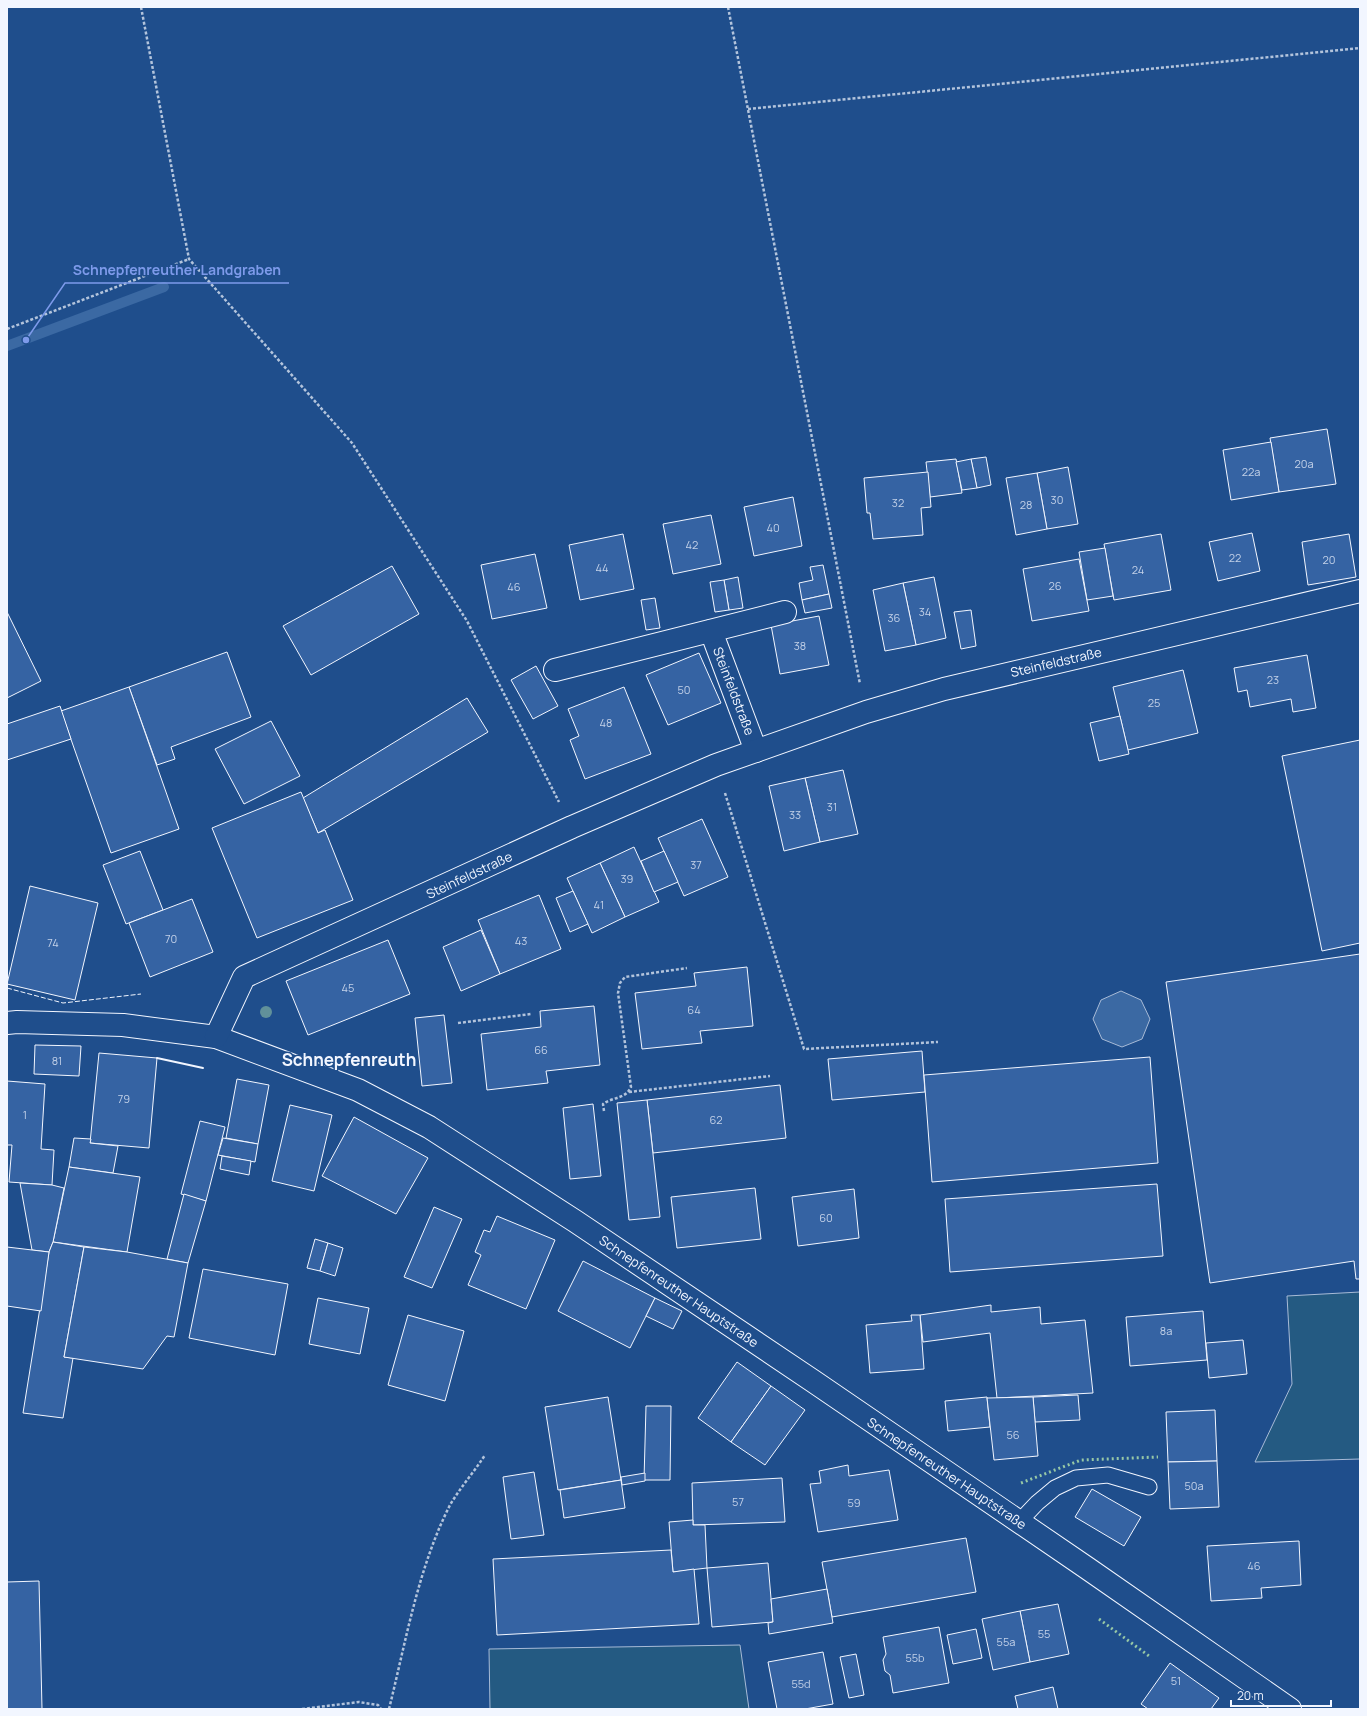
<svg xmlns="http://www.w3.org/2000/svg" width="1367" height="1716" viewBox="0 0 1367 1716" font-family="Manrope,sans-serif">
<rect width="100%" height="100%" fill="#1f4e8c"/>
<g fill="#245a82" stroke="#a8bbd7">
<polygon points="1360,1292 1360,1459 1255,1462 1292,1384 1287,1296"/>
<polygon points="740,1645 749,1709 490,1709 489,1649"/>
</g>
<polygon fill="#3b69a3" stroke="#a8bbd7" points="1121,991 1141,1000 1150,1019 1142,1039 1122,1047 1102,1039 1093,1019 1101,1000"/>
<g fill="none" stroke-linecap="round" stroke-linejoin="round">
<polyline stroke="#3b69a3" stroke-width="10" points="7,346 164,287"/>
</g>
<g fill="#3563a3" stroke="#f2f6ff">
<polygon points="1327,429 1336,484 1279,492 1270,438"/>
<polygon points="1271,442 1279,492 1231,500 1223,450"/>
<polygon points="986,457 991,485 977,488 971,459"/>
<polygon points="956,459 962,493 930,497 926,462"/>
<polygon points="971,459 977,488 962,490 956,462"/>
<polygon points="1068,467 1078,524 1047,529 1037,473"/>
<polygon points="928,472 931,507 921,508 923,535 873,539 870,513 867,513 864,478"/>
<polygon points="1037,473 1047,529 1016,535 1006,478"/>
<polygon points="793,497 802,546 754,556 744,507"/>
<polygon points="711,515 721,564 673,574 663,524"/>
<polygon points="1252,533 1260,571 1218,581 1209,542"/>
<polygon points="623,534 634,589 580,600 569,545"/>
<polygon points="1161,534 1171,590 1114,600 1104,544"/>
<polygon points="1349,534 1356,577 1308,585 1302,542"/>
<polygon points="1105,548 1113,596 1087,600 1079,552"/>
<polygon points="535,554 547,608 492,619 481,565"/>
<polygon points="1079,559 1089,611 1032,621 1023,569"/>
<polygon points="823,565 829,594 802,600 799,583 813,580 810,567"/>
<polygon points="392,566 419,614 311,675 283,626"/>
<polygon points="738,577 743,608 729,610 724,580"/>
<polygon points="934,577 946,638 916,645 903,583"/>
<polygon points="724,580 729,610 715,612 710,582"/>
<polygon points="903,583 916,645 885,651 873,590"/>
<polygon points="829,594 832,608 805,613 802,600"/>
<polygon points="655,598 660,628 646,630 641,600"/>
<polygon points="971,610 976,646 961,649 954,612"/>
<polygon points="7,612 41,681 7,698"/>
<polygon points="819,616 829,665 780,674 771,625"/>
<polygon points="227,652 251,717 171,747 175,759 157,765 129,687"/>
<polygon points="699,653 721,703 668,725 646,675"/>
<polygon points="1307,655 1316,708 1293,712 1291,699 1250,707 1247,690 1238,692 1234,668"/>
<polygon points="536,666 558,706 533,719 511,680"/>
<polygon points="1183,670 1198,733 1128,750 1113,687"/>
<polygon points="129,687 179,829 111,853 61,711"/>
<polygon points="624,687 651,754 585,779 570,740 579,736 568,709"/>
<polygon points="467,698 488,732 318,833 303,798"/>
<polygon points="60,706 71,739 7,760 7,724"/>
<polygon points="1120,716 1129,754 1099,761 1090,723"/>
<polygon points="271,721 300,776 244,804 215,749"/>
<polygon points="1360,740 1360,943 1322,951 1282,756"/>
<polygon points="843,770 858,834 820,842 805,778"/>
<polygon points="805,778 820,842 784,851 769,786"/>
<polygon points="301,792 318,833 325,830 353,900 257,938 212,828"/>
<polygon points="702,819 728,877 684,896 658,838"/>
<polygon points="634,847 659,902 625,917 600,863"/>
<polygon points="140,851 163,910 126,924 103,865"/>
<polygon points="664,851 678,882 654,892 641,861"/>
<polygon points="600,863 625,917 592,933 567,878"/>
<polygon points="30,886 98,903 75,1000 7,984"/>
<polygon points="573,891 588,924 570,932 556,898"/>
<polygon points="539,895 561,949 500,974 478,920"/>
<polygon points="192,899 213,952 150,977 129,923"/>
<polygon points="481,930 500,974 461,991 443,947"/>
<polygon points="388,940 410,994 308,1035 286,981"/>
<polygon points="1360,954 1360,1279 1356,1279 1354,1261 1210,1283 1166,982"/>
<polygon points="747,967 753,1026 700,1031 702,1043 642,1049 635,993 696,986 694,973"/>
<polygon points="594,1006 600,1065 546,1071 548,1083 487,1090 481,1034 541,1027 540,1011"/>
<polygon points="444,1015 452,1083 422,1086 415,1018"/>
<polygon points="35,1045 81,1046 79,1076 34,1074"/>
<polygon points="922,1051 925,1092 832,1100 828,1059"/>
<polygon points="99,1053 157,1058 149,1148 90,1143"/>
<polygon points="1150,1057 1158,1163 932,1182 924,1075"/>
<polygon points="237,1079 269,1085 258,1144 226,1138"/>
<polygon points="7,1081 45,1084 41,1149 54,1150 52,1185 9,1182 12,1145 7,1145"/>
<polygon points="780,1085 786,1138 653,1153 647,1100"/>
<polygon points="647,1100 660,1217 629,1220 617,1103"/>
<polygon points="593,1104 601,1176 570,1179 563,1108"/>
<polygon points="290,1105 332,1115 314,1191 272,1181"/>
<polygon points="354,1117 428,1158 396,1214 322,1176"/>
<polygon points="200,1121 225,1127 206,1201 181,1194"/>
<polygon points="74,1138 91,1139 90,1143 118,1146 113,1173 69,1167"/>
<polygon points="223,1138 258,1144 255,1162 218,1155"/>
<polygon points="222,1156 251,1161 249,1175 220,1169"/>
<polygon points="69,1167 140,1177 127,1252 53,1242"/>
<polygon points="20,1183 52,1185 64,1188 53,1242 49,1252 32,1250"/>
<polygon points="1157,1184 1163,1256 950,1272 945,1199"/>
<polygon points="755,1188 761,1239 677,1248 671,1197"/>
<polygon points="854,1189 859,1238 798,1246 792,1197"/>
<polygon points="184,1194 206,1201 188,1263 167,1259"/>
<polygon points="434,1207 462,1219 432,1288 404,1277"/>
<polygon points="497,1216 555,1240 526,1309 468,1285 481,1255 475,1252 484,1230 490,1232"/>
<polygon points="315,1239 328,1243 320,1271 307,1268"/>
<polygon points="53,1242 84,1247 64,1357 73,1358 63,1418 23,1413 49,1252"/>
<polygon points="328,1243 343,1248 335,1276 320,1271"/>
<polygon points="7,1247 49,1252 41,1311 7,1306"/>
<polygon points="84,1247 127,1252 188,1263 174,1337 167,1336 143,1369 64,1357"/>
<polygon points="583,1261 655,1298 630,1348 558,1311"/>
<polygon points="203,1269 288,1284 275,1355 189,1338"/>
<polygon points="318,1298 369,1308 360,1354 309,1344"/>
<polygon points="655,1298 682,1311 673,1329 646,1316"/>
<polygon points="991,1305 991,1312 1040,1307 1041,1324 1085,1320 1093,1393 997,1398 990,1333 923,1342 920,1315"/>
<polygon points="1203,1311 1207,1360 1130,1366 1126,1317"/>
<polygon points="408,1315 464,1331 445,1401 388,1385"/>
<polygon points="911,1315 920,1315 924,1369 870,1373 866,1325 912,1321"/>
<polygon points="1243,1340 1247,1374 1209,1378 1206,1343"/>
<polygon points="737,1362 771,1386 731,1442 698,1418"/>
<polygon points="771,1386 805,1410 765,1465 731,1442"/>
<polygon points="1078,1395 1080,1420 1035,1422 1033,1397"/>
<polygon points="608,1397 621,1480 558,1490 545,1407"/>
<polygon points="987,1397 990,1427 948,1431 945,1401"/>
<polygon points="1033,1397 1038,1456 994,1460 987,1398"/>
<polygon points="646,1406 671,1406 670,1480 644,1480"/>
<polygon points="1215,1410 1217,1461 1168,1462 1166,1412"/>
<polygon points="1217,1461 1219,1507 1170,1509 1168,1462"/>
<polygon points="848,1465 849,1476 889,1470 898,1520 818,1532 810,1484 821,1483 819,1471"/>
<polygon points="534,1472 544,1535 511,1539 503,1477"/>
<polygon points="645,1473 645,1481 622,1485 621,1477"/>
<polygon points="782,1478 785,1522 693,1525 692,1483"/>
<polygon points="621,1480 625,1508 564,1518 560,1490"/>
<polygon points="1092,1489 1141,1517 1124,1546 1075,1517"/>
<polygon points="693,1520 693,1525 705,1525 707,1568 673,1572 669,1522"/>
<polygon points="966,1538 976,1592 832,1617 822,1562"/>
<polygon points="1299,1541 1301,1585 1261,1588 1262,1598 1211,1601 1207,1546"/>
<polygon points="671,1550 673,1572 694,1569 699,1624 497,1635 493,1559"/>
<polygon points="768,1563 773,1622 712,1627 707,1568"/>
<polygon points="39,1581 42,1709 7,1709 7,1582"/>
<polygon points="827,1589 833,1623 769,1634 768,1623 773,1622 771,1599"/>
<polygon points="1058,1604 1069,1654 1030,1662 1020,1611"/>
<polygon points="1020,1611 1030,1662 993,1670 982,1619"/>
<polygon points="939,1627 949,1683 893,1693 890,1675 885,1671 883,1660 886,1654 883,1637"/>
<polygon points="976,1629 982,1658 953,1664 947,1635"/>
<polygon points="823,1652 833,1704 805,1709 777,1709 768,1662"/>
<polygon points="856,1654 864,1695 849,1698 840,1657"/>
<polygon points="1170,1663 1219,1698 1211,1709 1148,1709 1141,1704"/>
<polygon points="1053,1687 1058,1709 1018,1709 1015,1696"/>
</g>
<g fill="none" stroke-linecap="round" stroke-linejoin="round">
<defs>
<polyline id="lane" points="1019,1522 1037,1503 1055,1488 1076,1478 1108,1475 1149,1487"/>
<g id="street">
<polyline points="711,631 756,751"/>
<polyline points="555,670 785,612"/>
<polyline points="7,1023 17,1022 123,1025 216,1037 358,1090 429,1127 575,1221 813,1381 1087,1568 1290,1709"/>
<polyline points="216,1037 244,977 572,827 716,765 866,712 944,689 1360,591"/>
</g>
</defs>
<use href="#lane" stroke="#f2f6ff" stroke-width="17"/>
<use href="#street" stroke="#f2f6ff" stroke-width="24"/>
<g stroke="#b3c4dc" stroke-width="2.5" stroke-dasharray="3 2" stroke-linecap="butt">
<polyline points="141,7 189,259 352,443 467,621 559,802"/>
<polyline points="728,7 860,684"/>
<polyline points="748,109 1360,48"/>
<polyline points="7,329 189,259"/>
<polyline points="725,793 804,1049 938,1042"/>
<polyline points="458,1023 531,1014"/>
<polyline points="629,1092 770,1076"/>
<path d="M604,1111l-1,-7c9,-7 23,-5 28,-17l-13,-94 2,-10 5,-6 62,-9"/>
<polyline points="302,1709 359,1702 378,1705 381,1709"/>
<path d="M389,1709c17,-68 29,-141 61,-204 10,-17 24,-33 35,-50"/>
</g>
<use href="#lane" stroke="#1f4e8c" stroke-width="15"/>
<use href="#street" stroke="#1f4e8c" stroke-width="22"/>
<g stroke="#97c8a6" stroke-width="3" stroke-dasharray="2 3" stroke-linecap="butt">
<polyline points="1021,1483 1081,1460 1158,1457"/>
<polyline points="1099,1619 1149,1656"/>
</g>
<polyline stroke="#f2f6ff" stroke-width="1" stroke-dasharray="5 2" stroke-linecap="butt" points="7,988 63,1003 141,994"/>
<polyline stroke="#f2f6ff" stroke-width="2" points="157,1058 203,1068"/>
</g>
<circle fill="#61919a" cx="266" cy="1012" r="6"/>
<g text-anchor="middle" dominant-baseline="central" stroke-width="3" stroke-linejoin="round" paint-order="stroke">
<g font-size="11" fill="#c3d1e8">
<text x="1304" y="463">20a</text>
<text x="1251" y="471">22a</text>
<text x="1057" y="499">30</text>
<text x="898" y="502">32</text>
<text x="1026" y="504">28</text>
<text x="773" y="527">40</text>
<text x="692" y="544">42</text>
<text x="1235" y="557">22</text>
<text x="1329" y="559">20</text>
<text x="602" y="567">44</text>
<text x="1138" y="569">24</text>
<text x="1055" y="585">26</text>
<text x="514" y="586">46</text>
<text x="925" y="611">34</text>
<text x="894" y="617">36</text>
<text x="800" y="645">38</text>
<text x="1273" y="679">23</text>
<text x="684" y="689">50</text>
<text x="1154" y="702">25</text>
<text x="606" y="722">48</text>
<text x="832" y="806">31</text>
<text x="795" y="814">33</text>
<text x="696" y="864">37</text>
<text x="627" y="878">39</text>
<text x="599" y="904">41</text>
<text x="171" y="938">70</text>
<text x="521" y="940">43</text>
<text x="53" y="942">74</text>
<text x="348" y="987">45</text>
<text x="694" y="1009">64</text>
<text x="541" y="1049">66</text>
<text x="57" y="1060">81</text>
<text x="124" y="1098">79</text>
<text x="25" y="1114">1</text>
<text x="716" y="1119">62</text>
<text x="826" y="1217">60</text>
<text x="1166" y="1330">8a</text>
<text x="1013" y="1434">56</text>
<text x="1194" y="1485">50a</text>
<text x="738" y="1501">57</text>
<text x="854" y="1502">59</text>
<text x="1254" y="1565">46</text>
<text x="1044" y="1633">55</text>
<text x="1006" y="1641">55a</text>
<text x="915" y="1657">55b</text>
<text x="1176" y="1680">51</text>
<text x="801" y="1683">55d</text>
</g>
<g font-size="13" fill="#f2f6ff" stroke="#1f4e8c">
<text transform="translate(1056 662) rotate(-13)">Steinfeldstraße</text>
<text transform="translate(734 691) rotate(69)">Steinfeldstraße</text>
<text transform="translate(469 875) rotate(-25)">Steinfeldstraße</text>
<text transform="translate(679 1291) rotate(34)">Schnepfenreuther Hauptstraße</text>
<text transform="translate(947 1473) rotate(34)">Schnepfenreuther Hauptstraße</text>
</g>
<g font-size="17" font-weight="bold" fill="#f2f6ff" stroke="#1f4e8c">
<text x="349" y="1059">Schnepfenreuth</text>
</g>
</g>
<path fill="none" stroke="#7d9aea" stroke-width="1.5" d="M26 340L65 283H289"/>
<circle fill="#7d9aea" stroke="#1f4e8c" stroke-width="1.5" cx="26" cy="340" r="4"/>
<g font-size="14" text-anchor="middle" font-weight="bold" fill="#7d9aea" stroke="#1f4e8c" stroke-width="3" stroke-linejoin="round" paint-order="stroke">
<text x="177" y="275">Schnepfenreuther Landgraben</text>
</g>
<rect width="1367" height="1716" fill="none" stroke="#f2f6ff" stroke-width="16"/>
<path d="M1231 1700v6h100v-6" fill="none" stroke="#f2f6ff" stroke-width="2"/>
<text x="1237" y="1700" font-size="12" fill="#f2f6ff" stroke="#1f4e8c" stroke-width="3" paint-order="stroke">20 m</text>
</svg>
